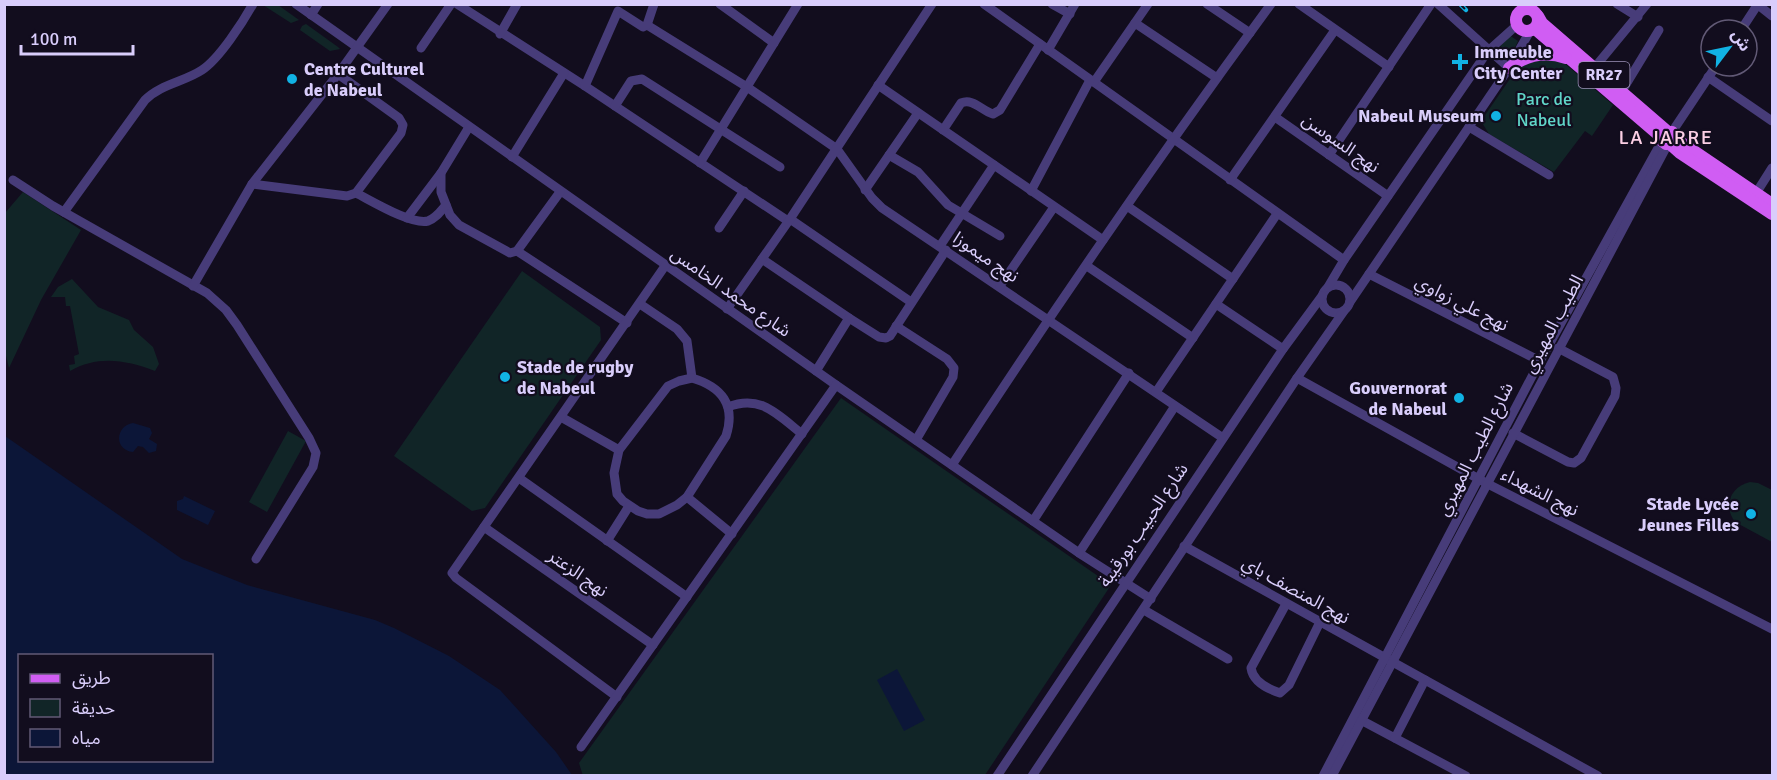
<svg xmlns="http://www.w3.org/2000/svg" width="1777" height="780" viewBox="0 0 1777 780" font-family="Signika,'Noto Sans Arabic',sans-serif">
<rect width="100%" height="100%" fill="#120d1e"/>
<g fill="#112527">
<polygon points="263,5 278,5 299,20 291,23"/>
<polygon points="306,24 338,47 340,49 330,51 300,30 302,26"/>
<polygon points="1509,35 1518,41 1511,56 1508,57 1499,48"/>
<path d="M1548,60l15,2 50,43 -21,31 -7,-5 -31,41 -65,-38 -8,-13 35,-51c10,-8 20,-9 32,-10z"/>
<polygon points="23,192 81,230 41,300 9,368 4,348 5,213"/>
<polygon points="522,271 600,327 601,340 485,508 472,511 394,456"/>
<path d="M72,279l26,28 31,13 5,10 19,17 6,17 -4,7c-29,-11 -57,-16 -85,0l-1,-6 6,-1 -1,-8 5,-2 -9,-48h-4l-1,-9h-14l7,-10z"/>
<polygon points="841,398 1111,585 985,775 583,776 579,763"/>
<polygon points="288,431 306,441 267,512 249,502"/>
<path d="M1750,482l8,1 14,7v52l-37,-20c-12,-16 -5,-35 15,-40z"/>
</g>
<g fill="#0c1638" fill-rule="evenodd">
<path d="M133,423l17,5 2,5 -3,6 8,5 -1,7 -7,2 -6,-6 -5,-1 -5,6c-19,-2 -18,-26 0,-29z"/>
<path d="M5,436l177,123 65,26 128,35 19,8 55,28 51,34 56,62 16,23h-567zM20,656h192v104h-192z"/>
<polygon points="184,496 215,511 208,525 177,510 177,501 183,499"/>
<polygon points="897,669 925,720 904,731 877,680"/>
</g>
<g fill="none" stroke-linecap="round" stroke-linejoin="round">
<g stroke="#473c79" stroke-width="9">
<polyline points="296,4 836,385 1082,555 1151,599"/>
<polyline points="457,4 585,86 788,221"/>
<polyline points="720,4 774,43"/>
<polyline points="984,4 1344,260"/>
<polyline points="1052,4 1070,14"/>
<polyline points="1207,4 1250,33"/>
<polyline points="1299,4 1389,67"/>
<polyline points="1438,4 1509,68"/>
<polyline points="1617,4 1638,17"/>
<polyline points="1757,4 1772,16"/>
<polyline points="311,15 318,4"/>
<polyline points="1135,23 1217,78"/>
<polyline points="647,25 747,87 837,149 872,198 882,208 1223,438"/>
<polyline points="1741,30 1758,4"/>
<polyline points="500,34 517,4"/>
<polyline points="421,48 451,4"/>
<polyline points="1048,50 1075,4"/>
<polyline points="1595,67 1647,4"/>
<polyline points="1708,77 1772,121"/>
<polyline points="1094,82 1148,4"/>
<polyline points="878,85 1103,240"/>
<polyline points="585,86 618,11 643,27 647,25 654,4"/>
<polyline points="1622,91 1659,30"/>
<polyline points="615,106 631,81 642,79 780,167"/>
<polyline points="1275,117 1388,196"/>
<polyline points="469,127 441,173 441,192 450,215 459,225 510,253 517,251 560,192"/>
<polyline points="1469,127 1549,175"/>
<path d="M943,130l18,-27c12,-5 20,7 32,11l7,-4 40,-66"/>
<polyline points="1672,132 1716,66"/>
<polyline points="889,155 918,172 948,205 1000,236"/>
<polyline points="1329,155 1431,4"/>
<polyline points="512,157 564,73"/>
<polyline points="700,163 798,4"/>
<polyline points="13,180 53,206 207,293 226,310 237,325 309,438 316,453 313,467 256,559"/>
<polyline points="1230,180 1335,30"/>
<polyline points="252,184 347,196 356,193 401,133 403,125 399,118 338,74"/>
<polyline points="865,190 918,113"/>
<polyline points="1031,191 1090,80"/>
<path d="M356,193c16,8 55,32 72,28 8,-3 12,-9 18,-16"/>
<polyline points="1753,198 1772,168"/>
<polyline points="1127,206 1233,279"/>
<path d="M64,212l81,-112c16,-16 39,-18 57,-30 17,-11 41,-48 51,-66"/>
<polyline points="407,218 441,173"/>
<polyline points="790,219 911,302"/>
<polyline points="719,228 744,191"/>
<polyline points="940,246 994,165"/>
<polyline points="517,251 627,323"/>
<polyline points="762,259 849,318"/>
<polyline points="1087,266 1193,338"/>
<polyline points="1369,274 1540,361"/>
<circle cx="1336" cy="299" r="14"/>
<polyline points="193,286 252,184 338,74 388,4"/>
<polyline points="1000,286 1054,207"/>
<polyline points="1328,287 1344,260 1488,51 1517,25"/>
<polyline points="1350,302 1509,68 1530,31"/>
<polyline points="640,304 677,329 687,341 692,378"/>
<polyline points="1216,304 1283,349"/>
<polyline points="727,309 790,219 932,4"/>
<polyline points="896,326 947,359 954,368 953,377 916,440"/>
<polyline points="816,371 849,318 879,337 886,338 890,336 946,250"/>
<path d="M692,378c30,9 44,27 34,58l-39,61 -10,8 -18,9h-12l-9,-3 -15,-10 -6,-7 -3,-21 5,-23 49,-64 11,-5z"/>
<polyline points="1297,378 1486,483 1772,629"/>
<polyline points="1156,392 1277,214"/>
<path d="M728,407c33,-13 50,8 74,27"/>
<polyline points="561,417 619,450"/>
<polyline points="1513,433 1568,462 1574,463 1581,458 1615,396 1616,388 1613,377 1558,348"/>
<path d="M952,465c102,-156 208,-310 319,-461"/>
<polyline points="519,478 687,597"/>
<polyline points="687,497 732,534"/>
<polyline points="1033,521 1129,373"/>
<polyline points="484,527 653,645"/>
<polyline points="607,541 629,506"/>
<polyline points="1184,546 1598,776"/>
<polyline points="1079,553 1175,406"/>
<path d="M1286,604l-35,64c2,14 17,21 29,25l9,-8 31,-63"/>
<polyline points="1144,610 1228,659"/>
<polyline points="617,697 456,578 452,573 665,266"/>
<polyline points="1359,719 1466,776"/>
<polyline points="1395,738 1425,680"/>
<polyline points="581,747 836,385"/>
<polyline points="997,776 1283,349 1322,296"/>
<polyline points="1032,776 1297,378 1344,311"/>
<polyline points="1323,776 1540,361 1662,141"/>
<polyline points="1332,776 1668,144"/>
</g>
<g stroke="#d05df3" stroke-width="12">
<circle cx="1527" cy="20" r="11"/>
<polyline points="1538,16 1542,23 1667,131"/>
<polyline points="1535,29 1661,137"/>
<path d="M1509,68c17,-13 36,-17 57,-10"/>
<polyline points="1674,137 1672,142 1666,144 1662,141 1661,137 1664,132 1672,132 1674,137 1685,145 1772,204"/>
<polyline points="1670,144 1680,153 1772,214"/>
</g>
<defs>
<polyline id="rail" points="1460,4 1466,10"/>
</defs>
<use href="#rail" stroke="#11b2e4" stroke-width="4.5"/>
<use href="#rail" stroke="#120d1e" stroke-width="2" stroke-dasharray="7" stroke-linecap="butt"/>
</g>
<g fill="#11b2e4" stroke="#120d1e" stroke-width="2">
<path d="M1457 53h6v6h6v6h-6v6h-6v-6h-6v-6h6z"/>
<circle cx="292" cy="79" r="6"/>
<circle cx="1496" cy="116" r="6"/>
<circle cx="505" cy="377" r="6"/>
<circle cx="1459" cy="398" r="6"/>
<circle cx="1751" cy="514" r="6"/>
</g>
<g text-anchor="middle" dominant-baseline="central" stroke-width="4.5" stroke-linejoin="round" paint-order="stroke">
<rect fill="#120d1e" stroke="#9d93b9" stroke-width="1.5" x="1578.5" y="62" width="51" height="26" rx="4.5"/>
<g font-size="16" font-weight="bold" fill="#d9cdfb">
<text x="1604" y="75">RR27</text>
</g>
<g font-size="18" font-weight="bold" fill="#d9cdfb" stroke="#120d1e" text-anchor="start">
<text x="1474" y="52">Immeuble<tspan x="1474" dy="21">City Center</tspan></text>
<text x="304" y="69">Centre Culturel<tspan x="304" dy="21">de Nabeul</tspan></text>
<text x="1484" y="116" text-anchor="end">Nabeul Museum</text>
<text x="517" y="367">Stade de rugby<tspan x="517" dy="21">de Nabeul</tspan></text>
<text x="1447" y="388" text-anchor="end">Gouvernorat<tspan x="1447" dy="21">de Nabeul</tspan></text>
<text x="1739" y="504" text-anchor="end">Stade Lycée<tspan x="1739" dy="21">Jeunes Filles</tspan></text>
</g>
<g font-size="18" fill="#60d5c8" stroke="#120d1e">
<text x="1544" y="99">Parc de<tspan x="1544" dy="21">Nabeul</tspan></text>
</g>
<g font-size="18" fill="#d9cdfb" stroke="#120d1e">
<text transform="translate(1341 143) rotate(35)">نهج السوسن</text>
<text transform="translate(986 257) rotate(34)">نهج ميموزا</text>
<text transform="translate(731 292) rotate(35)">شارع محمد الخامس</text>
<text transform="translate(1462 303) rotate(27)">نهج علي زواوي</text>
<text transform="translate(1553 324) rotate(-62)">الطيب المهيري</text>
<text transform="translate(1475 449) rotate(-63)">شارع الطيب المهيري</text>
<text transform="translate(1540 492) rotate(27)">نهج الشهداء</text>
<text transform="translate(1143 525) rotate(-56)">شارع الحبيب بورقيبة</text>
<text transform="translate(578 573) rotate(35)">نهج الزعتر</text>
<text transform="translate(1296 590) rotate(29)">نهج المنصف باي</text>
</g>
<g font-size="20" letter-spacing="1.5" fill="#fccfe5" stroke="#120d1e">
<text x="1666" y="137">LA JARRE</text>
</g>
</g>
<rect width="1777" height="780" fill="none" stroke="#d9cdfb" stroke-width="12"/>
<rect x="18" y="654" width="195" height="108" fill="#120d1e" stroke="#625a76" stroke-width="1.5"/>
<rect x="30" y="674" width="30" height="9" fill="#d05df3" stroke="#625a76" stroke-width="1.5"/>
<text x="72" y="684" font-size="18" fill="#d9cdfb">طريق</text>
<rect x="30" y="699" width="30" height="18" fill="#112527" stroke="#625a76" stroke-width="1.5"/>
<text x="72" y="714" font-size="18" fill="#d9cdfb">حديقة</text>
<rect x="30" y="729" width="30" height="18" fill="#0c1638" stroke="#625a76" stroke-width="1.5"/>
<text x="72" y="744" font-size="18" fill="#d9cdfb">مياه</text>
<g transform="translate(1729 48) rotate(58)"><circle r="28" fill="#120d1e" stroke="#625a76" stroke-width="1.5"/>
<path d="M0-4.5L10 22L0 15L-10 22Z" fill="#11b2e4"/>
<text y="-9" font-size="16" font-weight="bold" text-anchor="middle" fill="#d9cdfb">ش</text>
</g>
<path d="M21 45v9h112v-9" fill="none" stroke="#d9cdfb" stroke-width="3"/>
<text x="30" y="45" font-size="18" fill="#d9cdfb" stroke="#120d1e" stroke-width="4.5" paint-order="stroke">100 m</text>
</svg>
